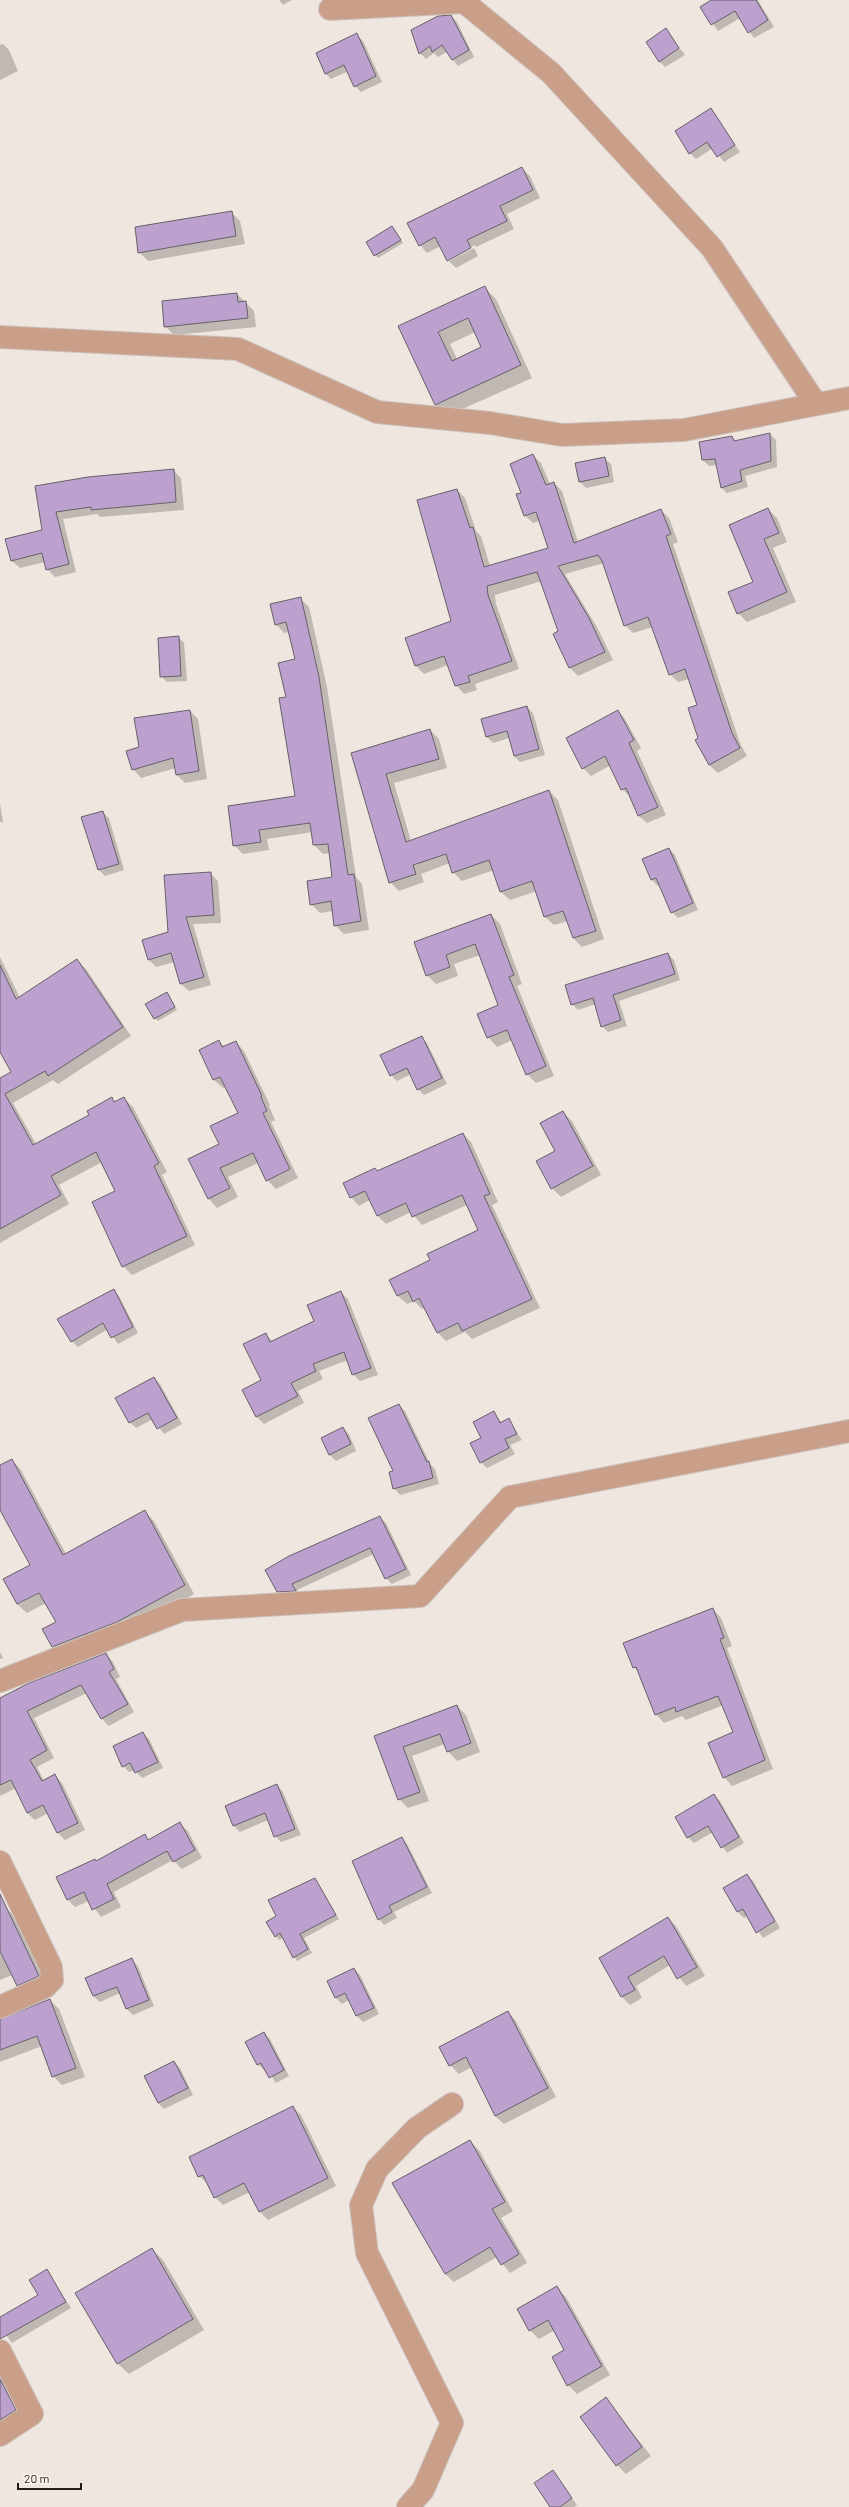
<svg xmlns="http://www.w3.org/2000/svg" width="849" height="2507" viewBox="0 0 849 2507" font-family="Barlow,sans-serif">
<rect width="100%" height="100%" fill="#f0e6e0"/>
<g fill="#0003" fill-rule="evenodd">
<polygon points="279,0 292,0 283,5"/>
<polygon points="713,0 758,0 774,27 754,38 740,18 718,31 702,7"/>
<polygon points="451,16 457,22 474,57 458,66 447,52 438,57 434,53 426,59 420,53"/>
<polygon points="666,30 685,55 665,67 659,61"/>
<polygon points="357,35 363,41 382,82 361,92 355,86 349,71 331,79 325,73"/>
<polygon points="3,44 9,50 18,71 0,80 0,45"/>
<polygon points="711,109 740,152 724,162 713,148 696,159 690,153"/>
<path d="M522,168l8,8 10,22 -33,16 7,15 -40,19 4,8 -22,12 -8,-8 -7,-14 -14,7 -7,-8zM475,245l1,2 -27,14v-3z"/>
<polygon points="231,212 240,221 245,244 148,261 139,252"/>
<polygon points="392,227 403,243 378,258 375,255"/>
<path d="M484,287l12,12 36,79 -85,38 -12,-12 -36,-78zM475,332l7,16 -25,11 -7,-15z"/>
<polygon points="237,294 254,311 256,327 174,335 165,326"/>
<polygon points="770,434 776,440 777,467 745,476 748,487 727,493 721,487 717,465 709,466 703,460 700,443 732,437 736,441"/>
<polygon points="533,455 541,463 550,484 554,483 562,491 578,542 661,510 669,518 678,542 673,544 740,743 747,756 718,773 709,765 699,739 698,705 689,679 678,682 670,674 653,627 633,633 625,625 604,563 565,574 597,627 613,660 578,676 570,668 554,634 559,632 542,581 495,595 496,604 519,669 475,684 477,690 464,694 456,685 448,665 424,674 416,666 406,638 452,622 457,490 465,498 476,531 481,536 490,566 549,549 540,521 533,523 524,515 523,493"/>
<polygon points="604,458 611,464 614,482 586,488 580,482 576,464"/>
<polygon points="173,470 181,478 184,510 100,517 97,514 63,519 76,572 55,577 47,569 45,562 20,568 12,561 43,531 36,487"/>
<polygon points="768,509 777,518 787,542 773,548 796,602 747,622 738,613 754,582"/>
<polygon points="300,598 309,607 327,687 356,877 362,884 369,930 344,934 335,925 333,911 320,913 311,904 333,878 330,853 323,854 314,845 313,832 267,839 269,850 243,854 234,845 296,797 287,698 296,660 289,632 284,633 276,624"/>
<polygon points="178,637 184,643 187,681 167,682 161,676"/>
<polygon points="527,707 533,713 545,755 520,762 514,756 509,738 493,743 487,737 482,720"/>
<polygon points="190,711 198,719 207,779 185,783 177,775 176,768 141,778 133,769 140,748"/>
<polygon points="618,711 625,719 641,748 637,751 666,815 647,823 639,816 631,797 622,789 611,765 591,776 583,768"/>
<polygon points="430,730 439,739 447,768 394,783 411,841 549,791 558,800 604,939 582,947 573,938 568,921 554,925 545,917 537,891 510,900 501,892 494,870 462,881 453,872 450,863 421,874 424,882 399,891 390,882 353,753"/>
<polygon points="0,803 3,822 0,822"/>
<polygon points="102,812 109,818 124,870 105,876 99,870 83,818"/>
<polygon points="669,849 675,855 698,910 678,918 672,912 660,885 658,886 652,880 643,860"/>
<polygon points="210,873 218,881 221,923 193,924 211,985 189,991 181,984 174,962 156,967 149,960 143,940 169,933"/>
<polygon points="491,915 500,924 522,984 517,986 554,1076 536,1083 527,1074 512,1040 497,1047 488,1037 499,1006 480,955 454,964 458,976 436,984 427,975 415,943"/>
<polygon points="668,954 674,960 680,980 619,1001 627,1026 608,1032 602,1026 596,1004 578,1010 572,1004"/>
<polygon points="0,957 20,998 77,960 86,969 131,1036 58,1084 53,1080 13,1103 36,1144 90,1116 112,1099 116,1103 124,1098 133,1107 167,1172 162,1175 195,1245 132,1275 123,1266 117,1191 102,1162 59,1185 69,1204 0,1243 0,1079 13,1072 0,1050"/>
<polygon points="167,993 177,1010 158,1021 155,1018"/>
<polygon points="421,1037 427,1043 447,1084 424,1095 418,1089 411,1074 397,1081 391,1075"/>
<polygon points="219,1042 225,1047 236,1042 244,1051 270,1105 269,1106 275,1120 271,1122 298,1178 276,1189 267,1180 258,1163 228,1177 238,1197 217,1208 209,1199 190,1159 220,1144 239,1114 226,1087 223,1088 214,1080"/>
<polygon points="563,1112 572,1121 601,1175 561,1197 552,1188"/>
<polygon points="463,1134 471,1142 498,1202 492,1205 540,1308 472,1339 465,1332 446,1341 438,1333 425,1308 422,1309 414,1301 407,1304 398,1296 391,1281 431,1260 479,1231 467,1205 422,1225 411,1212 386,1224 378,1216 370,1200 359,1206 351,1197 375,1169 378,1171"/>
<polygon points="113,1290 119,1296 138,1333 118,1344 108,1329 78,1347 72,1341"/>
<polygon points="341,1292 348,1299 378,1375 360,1381 353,1374 348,1360 319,1371 323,1379 298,1391 304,1403 264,1424 257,1417 244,1391 263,1381 265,1334 273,1342 315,1322"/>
<polygon points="154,1378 160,1384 182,1424 164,1434 153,1419 136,1428 130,1422"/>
<polygon points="399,1405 405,1411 430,1464 435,1469 439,1484 400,1495 394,1488"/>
<polygon points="494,1412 502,1423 508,1420 522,1440 510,1445 515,1454 487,1468 481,1462 483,1438"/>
<polygon points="343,1428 349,1434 356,1451 336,1461 330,1455 322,1439"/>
<path d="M12,1460l9,10 45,84 78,-43 10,10 40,73 -67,37 -65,25 -9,-9 -9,-17 14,-8 -12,-19 -19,10 -10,-9 14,-38 -31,-58v-42zM43,1589l1,2 -25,13v-2z"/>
<polygon points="379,1517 386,1523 411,1575 392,1584 386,1578 374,1554 297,1590 301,1597 284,1597 278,1591"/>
<polygon points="713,1609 721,1618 732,1646 727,1648 773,1769 732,1786 724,1777 735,1733 723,1705 686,1720 682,1716 664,1723 656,1714 640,1673 634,1667"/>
<polygon points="0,1652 3,1658 0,1659"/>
<polygon points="106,1654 113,1662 120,1677 116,1679 134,1712 109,1726 102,1719 87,1693 34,1718 54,1758 37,1767 44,1781 55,1775 62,1783 85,1830 65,1840 57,1832 48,1813 35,1820 27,1813 16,1788 0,1796 0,1699"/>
<polygon points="457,1706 466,1715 480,1752 457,1761 448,1751 445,1744 412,1756 429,1801 408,1808 399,1799 376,1737"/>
<polygon points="143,1733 149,1739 163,1768 142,1778 135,1770 129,1772 123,1766"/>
<polygon points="277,1785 283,1792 301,1835 281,1842 275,1836 268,1820 240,1832 234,1826"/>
<polygon points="714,1795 720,1801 744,1843 727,1853 713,1832 694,1843 688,1837"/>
<polygon points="180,1824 188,1831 202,1858 182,1869 173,1860 114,1892 121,1907 101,1917 89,1901 75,1907 68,1900 144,1835 149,1840"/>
<polygon points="402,1839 407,1844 432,1893 394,1912 397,1918 384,1925 379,1919"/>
<polygon points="747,1875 753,1881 780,1928 763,1938 748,1916 744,1918 738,1912 724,1889"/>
<polygon points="315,1879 339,1919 304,1938 312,1953 297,1961 283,1938 279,1940 276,1936 278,1917"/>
<polygon points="6,1908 14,1916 46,1984 25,1993 17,1985 12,1975 0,1980 0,1911"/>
<polygon points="668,1918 676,1926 705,1976 686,1986 670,1965 636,1986 642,1998 630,2005 622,1997 601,1958"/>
<polygon points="132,1960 138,1966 154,2006 133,2015 127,2009 120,1993 100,2002 93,1996"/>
<polygon points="354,1969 360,1975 379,2014 363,2022 357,2016 349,2000 342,2004 336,1998 328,1982"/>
<polygon points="50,2000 59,2009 85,2077 62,2085 53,2076 42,2046 0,2062 0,2019"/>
<polygon points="508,2012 516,2021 556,2097 504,2124 495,2116 472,2067 459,2074 450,2065"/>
<polygon points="264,2033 270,2039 289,2076 276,2083 266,2069 264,2070 258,2064"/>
<polygon points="174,2062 180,2068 193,2095 164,2109 158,2103 145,2077"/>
<polygon points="293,2107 301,2115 336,2186 268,2220 260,2212 250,2192 223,2205 215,2197 208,2184 199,2176"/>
<polygon points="470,2141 479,2150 513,2211 501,2218 527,2263 510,2273 497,2257 454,2282 445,2274"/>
<polygon points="152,2249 163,2260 204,2330 129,2374 117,2363"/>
<polygon points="47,2271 71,2308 12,2343 0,2327 0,2318 39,2295"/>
<polygon points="557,2288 566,2297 610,2375 577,2394 568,2385 566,2350 555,2330 539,2339 530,2330"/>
<polygon points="0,2372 26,2421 0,2442"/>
<polygon points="606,2399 651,2456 626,2474 617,2465"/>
<polygon points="552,2471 577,2505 574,2507 551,2507"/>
</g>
<g fill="#bca0ce" stroke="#666169" fill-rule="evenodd">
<polygon points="711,0 756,0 768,20 748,33 735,11 711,25 700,7"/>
<polygon points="451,15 469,50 452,60 442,45 432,52 430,46 419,54 411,30 438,16"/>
<polygon points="666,28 679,48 659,62 646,42"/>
<polygon points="357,33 376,76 354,87 344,65 325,74 316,53"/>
<polygon points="711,108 735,145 717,157 707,142 689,154 675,131"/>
<polygon points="522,167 533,190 500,206 507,221 467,240 471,248 447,261 435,237 419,246 407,223"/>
<polygon points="232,211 236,236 138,253 135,227"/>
<polygon points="392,226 401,240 374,256 366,242"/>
<path d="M485,286l36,79 -86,40 -37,-79zM468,318l13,29 -29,14 -14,-29z"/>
<polygon points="237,293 238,302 246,301 248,318 164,327 162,301"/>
<polygon points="770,433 771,461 740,470 742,481 721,488 715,459 702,460 699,442 732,436 734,441"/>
<polygon points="533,454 546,485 554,482 574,543 661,509 671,534 666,536 732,733 740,748 709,765 695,740 698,738 688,708 697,705 685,669 669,675 648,617 624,626 602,561 598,555 558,566 589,618 605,652 569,668 553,634 558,631 537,572 487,586 488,595 512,661 468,676 470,682 455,686 444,656 415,666 405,638 451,621 417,500 457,489 470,528 473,527 484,567 548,548 536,512 524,516 516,494 521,493 510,464"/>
<polygon points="605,457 609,476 579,482 575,463"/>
<polygon points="174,469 176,502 91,510 91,507 56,512 69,564 46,570 42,553 11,561 5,539 42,530 35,486 88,477"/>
<polygon points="768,508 779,533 764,539 787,592 737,614 728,592 753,582 729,525"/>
<polygon points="301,597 319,677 348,875 354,874 361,921 334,926 331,901 310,905 307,881 332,877 328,844 313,845 310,823 259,830 261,842 233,846 228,806 295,796 279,698 286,697 278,663 295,659 286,622 275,625 270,604"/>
<polygon points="179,636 181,676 160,677 158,638"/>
<polygon points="527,706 539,749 514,756 507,731 486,737 481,719"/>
<polygon points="190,710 199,771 176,775 173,758 132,770 126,751 139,747 134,718"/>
<polygon points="618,710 634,740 629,743 658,807 638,816 626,788 621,790 605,756 582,769 566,738"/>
<polygon points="430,729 439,759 386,774 406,842 549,790 596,931 573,938 563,911 544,917 532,881 500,892 489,860 452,873 446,854 413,865 416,874 389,883 351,753"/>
<polygon points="103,811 119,864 98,870 81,817"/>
<polygon points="669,848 693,903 671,913 656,878 651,880 642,859"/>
<polygon points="211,872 214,915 186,917 204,977 180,984 171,953 148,960 142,940 168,932 164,875"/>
<polygon points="491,914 514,975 509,977 546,1066 526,1075 507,1030 487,1038 477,1014 498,1005 475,944 446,955 450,967 426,976 414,942"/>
<polygon points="668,953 675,974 613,995 621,1020 601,1027 593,998 571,1005 565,985"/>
<polygon points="77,959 123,1027 48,1076 45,1071 5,1094 33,1145 89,1115 87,1111 112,1097 114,1102 124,1097 159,1163 154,1166 187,1236 122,1267 92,1202 115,1191 96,1152 51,1176 61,1195 0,1229 0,1078 11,1072 0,1052 0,965 16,999"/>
<polygon points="167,992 175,1007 154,1019 145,1004"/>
<polygon points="422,1036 442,1078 417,1090 407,1068 390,1076 380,1055"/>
<polygon points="219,1040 222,1047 236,1041 262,1096 261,1097 267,1111 263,1113 290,1169 266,1181 253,1153 220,1168 230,1188 208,1199 188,1159 219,1144 210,1126 238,1113 220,1077 213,1080 199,1050"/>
<polygon points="563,1111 593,1166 551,1189 536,1161 555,1151 540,1123"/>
<polygon points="463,1133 490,1194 484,1196 532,1299 462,1331 458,1323 437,1333 419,1298 413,1302 408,1291 397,1296 389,1280 430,1260 427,1254 478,1230 462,1195 412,1217 406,1203 377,1216 365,1191 350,1198 343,1183 375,1168 377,1171"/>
<polygon points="114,1289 133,1327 111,1338 103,1323 71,1342 57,1319"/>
<polygon points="341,1291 371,1368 352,1375 344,1352 313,1364 316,1371 291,1383 298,1396 256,1417 242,1390 261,1380 243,1344 266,1333 270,1342 314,1321 307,1305"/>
<polygon points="154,1377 177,1418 157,1429 148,1413 129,1423 115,1398"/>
<polygon points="399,1404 427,1462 429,1461 433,1478 393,1489 389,1472 393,1471 368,1418"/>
<polygon points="494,1411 500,1423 509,1418 517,1434 505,1439 509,1448 480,1463 470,1443 481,1438 473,1422"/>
<polygon points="343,1427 351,1444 329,1455 321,1438"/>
<polygon points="12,1459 63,1555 145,1510 185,1585 117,1622 52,1647 42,1629 56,1622 39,1593 17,1604 3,1579 30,1565 0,1510 0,1465"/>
<polygon points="380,1516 406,1569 385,1579 370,1548 292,1584 296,1591 277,1592 265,1570 289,1556"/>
<polygon points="713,1608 724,1638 720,1639 765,1760 723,1778 708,1743 733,1732 718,1696 676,1712 675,1707 655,1715 636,1667 633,1668 623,1643"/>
<polygon points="106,1653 114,1669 109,1672 128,1704 101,1719 81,1685 27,1711 47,1750 30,1760 42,1781 55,1774 78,1823 57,1833 43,1805 27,1813 11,1780 0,1785 0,1698 29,1683"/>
<polygon points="457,1705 471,1743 447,1752 440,1734 403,1747 420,1792 398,1800 374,1736"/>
<polygon points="143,1732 158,1762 135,1773 130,1763 122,1767 113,1746"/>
<polygon points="277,1784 295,1829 274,1837 265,1813 233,1826 225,1806"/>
<polygon points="714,1794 739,1837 721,1848 708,1826 687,1838 675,1817"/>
<polygon points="180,1822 195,1850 173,1862 167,1851 107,1884 114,1899 92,1910 84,1892 67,1900 56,1877 95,1859 96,1861 145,1834 148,1840"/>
<polygon points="402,1837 427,1887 389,1906 392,1912 378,1920 352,1861"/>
<polygon points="747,1874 775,1921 756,1933 743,1909 737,1912 723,1888"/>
<polygon points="315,1878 336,1915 300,1934 308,1949 293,1958 280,1933 275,1937 266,1922 276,1916 268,1900"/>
<polygon points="0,1894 39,1976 17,1986 0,1951"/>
<polygon points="668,1917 697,1967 677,1979 664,1956 628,1977 635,1990 621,1997 599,1958"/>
<polygon points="132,1958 149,2000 126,2009 117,1987 93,1996 85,1978"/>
<polygon points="354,1968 374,2008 356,2016 345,1993 335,1998 327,1981"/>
<polygon points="50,1999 76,2068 52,2077 37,2036 0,2050 0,2019"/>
<polygon points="508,2011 548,2088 495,2116 466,2057 449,2066 439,2047"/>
<polygon points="264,2032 284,2070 269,2078 261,2063 257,2065 245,2042"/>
<polygon points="174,2061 188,2088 158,2103 144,2076"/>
<polygon points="293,2106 328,2178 259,2212 244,2183 214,2198 203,2175 198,2177 189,2157"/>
<polygon points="470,2140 505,2202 492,2209 519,2254 501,2265 490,2247 445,2274 392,2183"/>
<polygon points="152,2248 193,2319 117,2364 75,2293"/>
<polygon points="47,2269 66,2302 0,2339 0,2317 38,2295 29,2280"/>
<polygon points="557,2286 602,2366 567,2386 552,2357 564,2350 548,2320 529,2331 517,2309"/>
<polygon points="0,2379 16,2410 0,2420"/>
<polygon points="606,2397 642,2447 616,2466 580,2417"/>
<polygon points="553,2470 572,2498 560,2507 550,2507 534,2483"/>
</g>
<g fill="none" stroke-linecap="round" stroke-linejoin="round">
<defs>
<g id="minor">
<polyline points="330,9 464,2 551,73 712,248 816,404"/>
<polyline points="0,337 238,349 377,412 490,423 562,435 684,430 849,398"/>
<polyline points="0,1681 182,1610 420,1596 510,1497 849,1431"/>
<polyline points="0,1862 51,1967 52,1980 45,1987 0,2007"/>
<polyline points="0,2351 32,2414 0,2435"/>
<polyline points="408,2507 423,2490 452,2423 367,2253 361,2205 377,2169 417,2128 452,2104"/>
</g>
</defs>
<use href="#minor" stroke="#cbc2bc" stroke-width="24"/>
<use href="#minor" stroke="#ca9f8a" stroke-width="22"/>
</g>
<path d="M18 2483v6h63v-6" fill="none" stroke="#201c1a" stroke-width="2"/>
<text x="24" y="2483" font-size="12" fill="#201c1a" stroke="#fef3ed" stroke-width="3" paint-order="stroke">20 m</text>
</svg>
